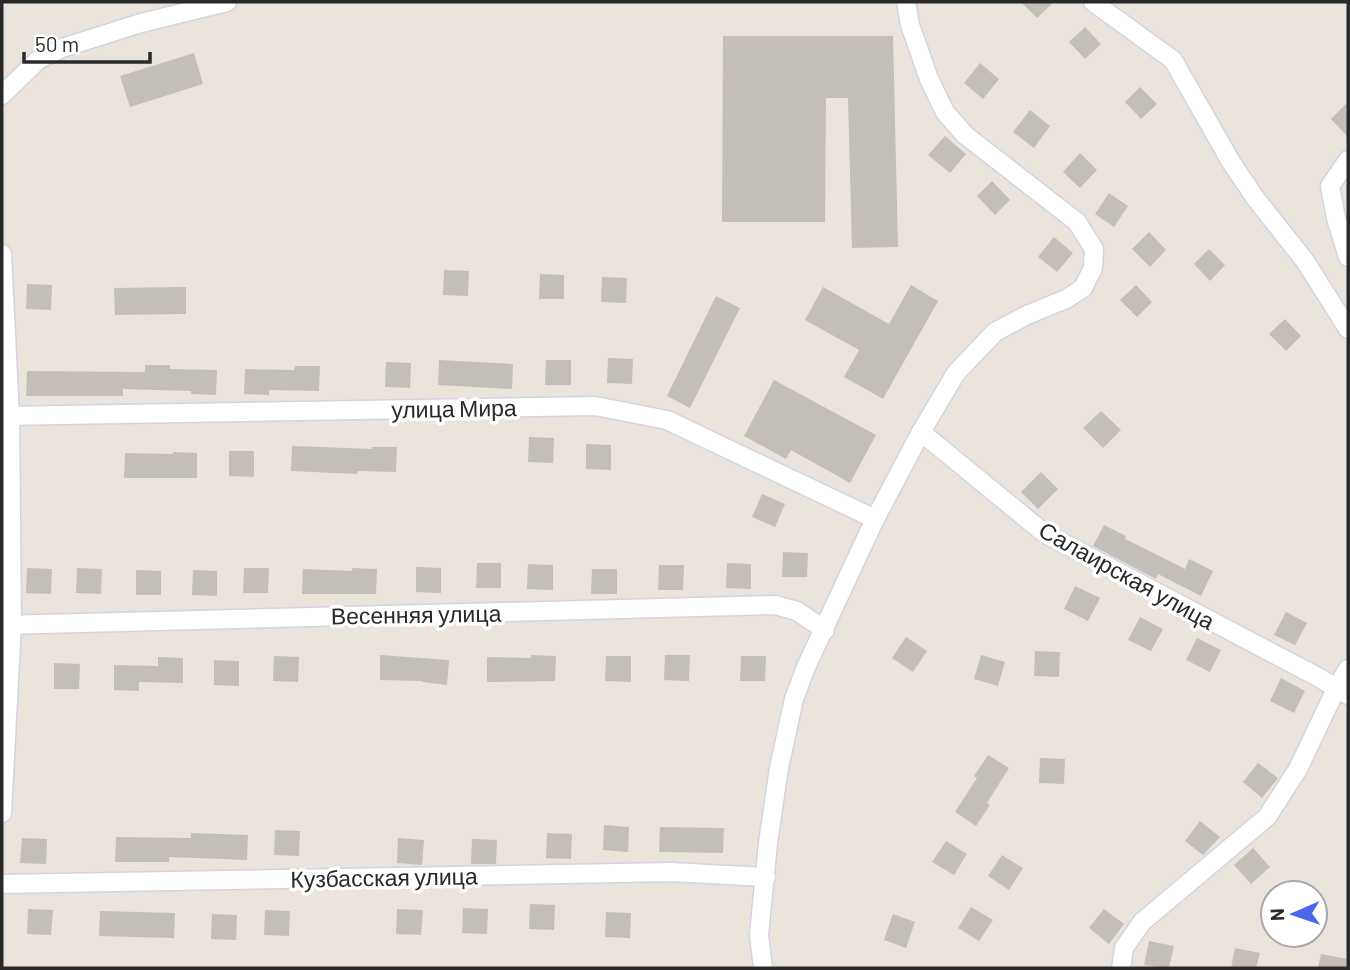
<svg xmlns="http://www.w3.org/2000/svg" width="1350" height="970" viewBox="0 0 1350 970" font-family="Barlow,sans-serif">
<rect width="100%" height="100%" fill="#eae4dc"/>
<g fill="#c3beb8">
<polygon points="1021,2 1054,2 1037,18"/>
<polygon points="1085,27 1101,44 1085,59 1069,42"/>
<polygon points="723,36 893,36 898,247 852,248 848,98 826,98 825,222 722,222"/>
<polygon points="194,53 203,84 130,107 120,76"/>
<polygon points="980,63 999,79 983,99 964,83"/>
<polygon points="1140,87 1157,104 1141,119 1125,102"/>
<polygon points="1348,102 1348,137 1331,119"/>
<polygon points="1030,110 1050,126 1034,148 1013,132"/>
<polygon points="945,136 966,154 950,173 928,155"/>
<polygon points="1080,153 1097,170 1080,188 1063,172"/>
<polygon points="992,181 1010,200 995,215 977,196"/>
<polygon points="1109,193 1128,206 1114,227 1095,214"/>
<polygon points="1149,232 1166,250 1150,267 1132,249"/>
<polygon points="1054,237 1073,253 1057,272 1038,257"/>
<polygon points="1209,249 1225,265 1210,281 1194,264"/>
<polygon points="444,270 469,271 468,296 443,295"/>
<polygon points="540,274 564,275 564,299 539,299"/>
<polygon points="602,277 627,278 626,303 601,302"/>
<polygon points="27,284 52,285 51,310 26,309"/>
<polygon points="911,285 938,301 883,399 844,377 859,350 805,320 823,287 889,324"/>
<polygon points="1136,285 1152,302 1137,317 1120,300"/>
<polygon points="186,287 186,314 115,315 114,288"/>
<polygon points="716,296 740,308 690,408 667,396"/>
<polygon points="1285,319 1301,336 1286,351 1269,334"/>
<polygon points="608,358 633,359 632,384 607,383"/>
<polygon points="439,360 513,364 512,389 438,385"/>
<polygon points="546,360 571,360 571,385 545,385"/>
<polygon points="386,362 411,363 410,388 385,387"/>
<polygon points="145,365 170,365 170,369 217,370 216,395 191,394 191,391 123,389 123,396 26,396 27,371 145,372"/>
<polygon points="295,366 320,366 319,391 269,390 269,395 244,394 245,369 294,370"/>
<polygon points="774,380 876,435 850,483 791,450 786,459 744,436"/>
<polygon points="1101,411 1121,430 1103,448 1083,428"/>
<polygon points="529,437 554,438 553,463 528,462"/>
<polygon points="586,444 611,445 611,470 586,469"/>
<polygon points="292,446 372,449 372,447 397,447 396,472 358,471 357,474 291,471"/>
<polygon points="229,451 254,451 254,477 229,476"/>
<polygon points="173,452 197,453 197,478 124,478 125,453 173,454"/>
<polygon points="1041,472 1058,489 1038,509 1021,492"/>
<polygon points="762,494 785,504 775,527 752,517"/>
<polygon points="1104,525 1126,536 1125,539 1185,569 1189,559 1213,571 1201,596 1158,574 1156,579 1093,546"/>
<polygon points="783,552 808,553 807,577 782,577"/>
<polygon points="477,563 501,563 501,588 476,588"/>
<polygon points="727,563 751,564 751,589 726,588"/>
<polygon points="528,564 553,565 553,590 527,589"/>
<polygon points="659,565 684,565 683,590 658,590"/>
<polygon points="416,567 441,568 441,593 416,592"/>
<polygon points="27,568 52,569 51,594 26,593"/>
<polygon points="77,568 102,569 101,594 76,593"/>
<polygon points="244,568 269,568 268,593 243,593"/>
<polygon points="352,568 377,569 376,594 302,594 303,569 352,571"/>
<polygon points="592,569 617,569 617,594 591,594"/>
<polygon points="136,570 161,571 161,595 136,595"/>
<polygon points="193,570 217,571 217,596 192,595"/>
<polygon points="1075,586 1100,598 1088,621 1064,609"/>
<polygon points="1286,612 1307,623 1295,645 1274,635"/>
<polygon points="1140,617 1163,629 1151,651 1128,640"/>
<polygon points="906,637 927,651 913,672 892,658"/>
<polygon points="1197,638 1221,650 1210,672 1186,660"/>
<polygon points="1035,651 1060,652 1059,677 1034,676"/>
<polygon points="380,655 449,660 447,685 422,682 422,681 380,680"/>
<polygon points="531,655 556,656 555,681 487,682 487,657 531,658"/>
<polygon points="665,655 690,655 689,681 664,680"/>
<polygon points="981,655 1005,662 998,686 974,679"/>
<polygon points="274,656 299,657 298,682 273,681"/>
<polygon points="606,656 631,656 631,682 605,681"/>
<polygon points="741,656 766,656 765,681 740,681"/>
<polygon points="158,657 183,658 183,683 139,682 139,691 114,690 114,665 158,666"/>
<polygon points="214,660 239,661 239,686 214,685"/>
<polygon points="54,663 80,664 79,689 54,689"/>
<polygon points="1281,678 1305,691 1294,713 1270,701"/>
<polygon points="988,755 1009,768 987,803 990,805 976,826 955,812 977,778 974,776"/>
<polygon points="1040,758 1065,759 1064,784 1039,783"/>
<polygon points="1258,763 1278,778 1262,798 1243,782"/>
<polygon points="1200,821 1220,837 1203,855 1185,841"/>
<polygon points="604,825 629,827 628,852 603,850"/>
<polygon points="660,827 724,828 723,853 659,852"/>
<polygon points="275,830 300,831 299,856 274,855"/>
<polygon points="191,833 248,835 247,860 169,857 169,862 115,862 116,837 191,838"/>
<polygon points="547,833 572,834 571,859 546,858"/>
<polygon points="22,838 47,839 46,864 20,863"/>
<polygon points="398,838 424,840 422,865 397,863"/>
<polygon points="472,839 497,840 496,864 471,864"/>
<polygon points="946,841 967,854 954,875 932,862"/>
<polygon points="1253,848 1270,867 1251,884 1234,865"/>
<polygon points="1002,855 1023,868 1009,890 988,876"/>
<polygon points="530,904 555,905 554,930 529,929"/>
<polygon points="971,907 993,920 979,941 958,928"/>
<polygon points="463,908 488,909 487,934 462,933"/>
<polygon points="28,909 53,910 51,935 27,934"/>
<polygon points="397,909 423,910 421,935 396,934"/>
<polygon points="1104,909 1124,924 1109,944 1089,928"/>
<polygon points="265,910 290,911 289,936 264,935"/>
<polygon points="100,911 175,913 174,938 99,936"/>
<polygon points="606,912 631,913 630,938 605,937"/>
<polygon points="212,914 237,915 236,940 211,939"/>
<polygon points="893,914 915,922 906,948 884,940"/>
<polygon points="1149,941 1174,946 1169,968 1144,965"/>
<polygon points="1235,948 1260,953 1256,968 1231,968"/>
<polygon points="1321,954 1348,959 1348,968 1318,968"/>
</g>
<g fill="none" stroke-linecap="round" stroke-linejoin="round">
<defs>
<g id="minor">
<polyline points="1093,2 1173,60 1231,162 1256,199 1305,261 1348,329"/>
<polyline points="2,95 38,60 62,48 141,23 227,2"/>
<polyline points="1348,160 1330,186 1336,218 1348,257"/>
<polyline points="2,254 10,416 12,624 2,813"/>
<polyline points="2,416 595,406 667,420 875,519"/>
<polyline points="921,432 1044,533 1316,676 1348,695"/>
<polyline points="2,625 775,605 797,611 825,630"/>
<polyline points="2,884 672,872 766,877"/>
<polyline points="763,968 759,935 768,843 779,768 794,699 806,667 875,519 921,432 956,373 995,332 1027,315 1066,299 1083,288 1093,268 1094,249 1077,222 965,135 945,112 929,79 910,25 906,2"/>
<polyline points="1121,968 1124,948 1142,922 1267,817 1298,769 1336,689 1348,669"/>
</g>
</defs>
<use href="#minor" stroke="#d2d4e1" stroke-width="21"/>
<use href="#minor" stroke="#fff" stroke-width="18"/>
</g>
<g text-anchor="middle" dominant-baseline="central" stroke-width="7" stroke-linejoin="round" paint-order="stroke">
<g font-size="23" fill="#292929" stroke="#fff">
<text transform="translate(454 408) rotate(-1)">улица Мира</text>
<text transform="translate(1127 575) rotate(29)">Салаирская улица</text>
<text transform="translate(416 614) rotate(-1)">Весенняя улица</text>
<text transform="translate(384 877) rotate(-1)">Кузбасская улица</text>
</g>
</g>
<rect width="1350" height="970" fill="none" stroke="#292929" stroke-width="7"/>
<g transform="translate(1294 914) rotate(268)"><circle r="33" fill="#ffffff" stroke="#a9a9a9" stroke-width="2"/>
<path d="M0-5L12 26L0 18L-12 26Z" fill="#4a68e9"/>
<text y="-10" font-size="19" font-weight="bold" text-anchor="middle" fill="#292929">N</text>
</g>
<path d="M24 52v10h126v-10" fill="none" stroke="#292929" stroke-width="3.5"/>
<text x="35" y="52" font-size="21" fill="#292929" stroke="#ffffff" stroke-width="5" paint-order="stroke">50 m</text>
</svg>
